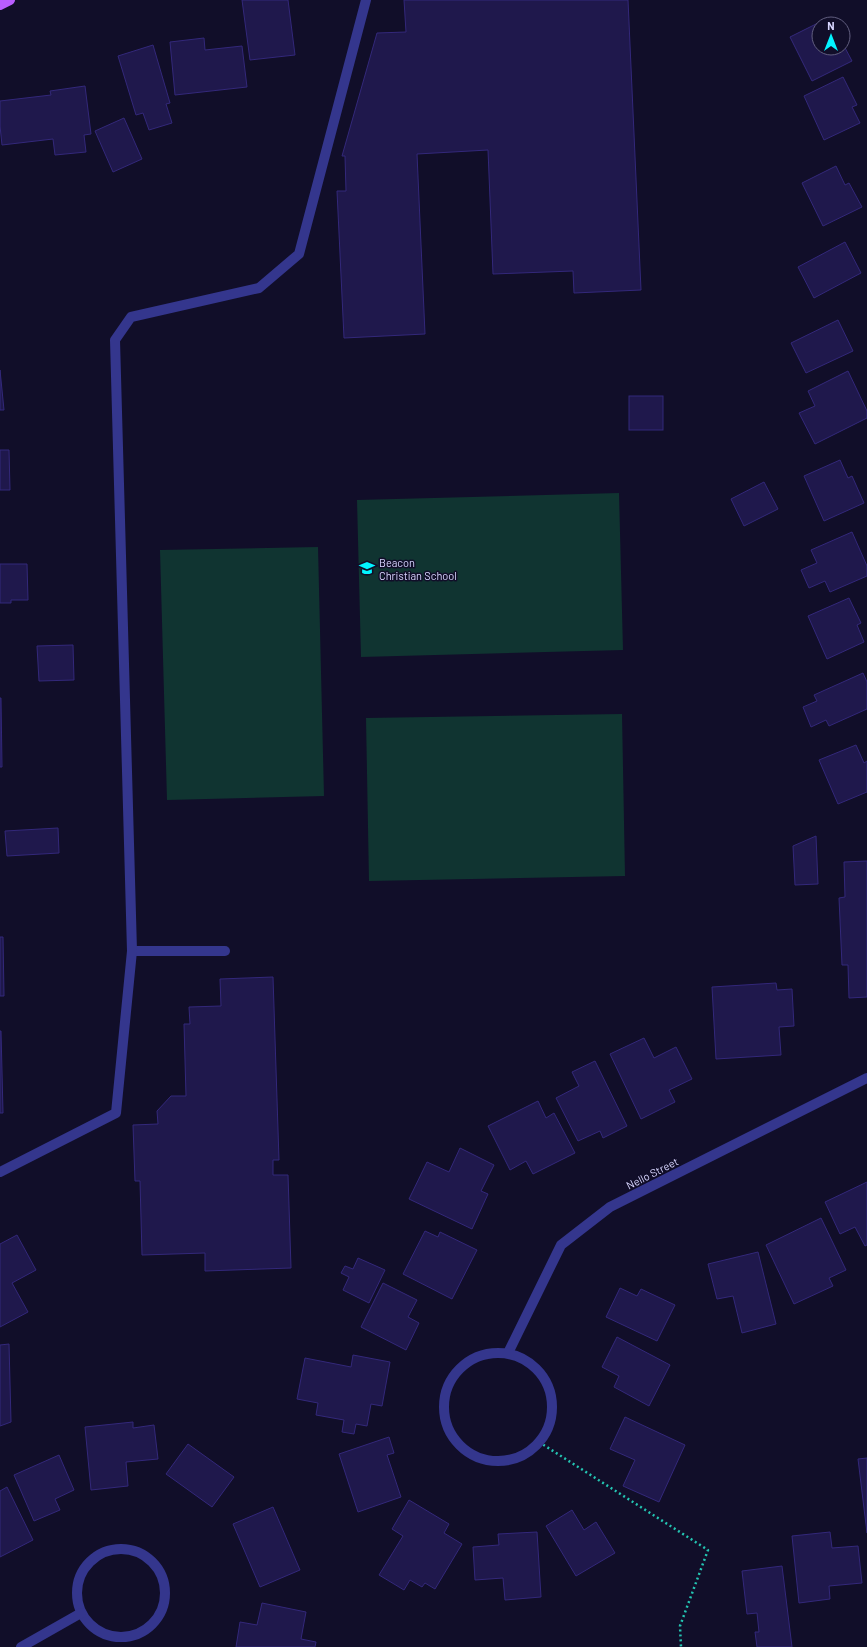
<svg xmlns="http://www.w3.org/2000/svg" width="867" height="1647" viewBox="0 0 867 1647" font-family="Barlow,sans-serif">
<rect width="100%" height="100%" fill="#110e29"/>
<g fill="#103431">
<polygon points="619,493 623,650 361,657 357,500"/>
<polygon points="318,547 324,796 167,800 160,550"/>
<polygon points="622,714 625,876 369,881 366,718"/>
</g>
<g fill="#1f184c" stroke="#33287a">
<polygon points="242,0 288,0 295,55 250,60"/>
<polygon points="404,0 628,0 641,290 574,293 573,271 493,274 488,150 417,154 425,334 344,338 337,191 346,191 345,156 342,156 377,33 406,32"/>
<polygon points="824,20 826,24 819,24 819,48 843,48 843,44 852,61 812,81 790,37"/>
<polygon points="204,38 205,50 242,46 247,87 175,95 170,42"/>
<polygon points="153,45 170,103 166,104 172,123 149,130 143,113 136,115 118,56"/>
<polygon points="843,77 857,105 852,107 860,123 824,140 804,96"/>
<polygon points="85,86 91,134 84,135 86,152 55,155 53,139 2,145 0,126 0,101 51,95 50,91"/>
<polygon points="124,118 142,159 113,172 95,131"/>
<polygon points="836,166 845,185 849,183 862,207 823,226 802,183"/>
<polygon points="845,242 861,273 814,298 798,267"/>
<polygon points="838,320 853,351 806,373 791,343"/>
<polygon points="0,370 4,410 0,410"/>
<polygon points="848,371 867,411 867,418 815,444 799,413 815,406 808,391"/>
<rect x="629" y="396" width="34" height="34"/>
<polygon points="0,450 9,450 10,490 0,490"/>
<polygon points="840,460 848,478 852,476 864,503 824,521 804,476"/>
<polygon points="764,482 778,509 744,526 731,499"/>
<polygon points="852,532 867,566 867,576 830,592 825,581 809,588 801,570 817,563 811,550"/>
<polygon points="0,564 27,564 28,600 11,600 11,603 0,603"/>
<polygon points="849,598 861,623 857,625 864,642 827,659 808,616"/>
<polygon points="73,645 74,680 39,681 37,646"/>
<polygon points="863,673 867,682 867,709 829,726 826,720 811,727 803,707 817,701 814,695"/>
<polygon points="0,698 1,698 2,767 0,767"/>
<polygon points="856,745 864,763 867,761 867,792 838,804 819,760"/>
<polygon points="58,828 59,853 7,856 5,831"/>
<polygon points="816,836 818,884 795,885 793,846"/>
<polygon points="867,861 867,997 849,998 848,965 842,965 839,898 845,897 844,862"/>
<polygon points="0,937 3,937 4,996 0,996"/>
<polygon points="273,977 279,1160 273,1160 273,1175 288,1175 291,1268 205,1271 205,1253 142,1255 140,1181 135,1181 133,1125 158,1124 157,1111 171,1096 186,1096 184,1024 190,1024 189,1007 221,1006 220,979"/>
<polygon points="776,983 777,990 792,989 794,1026 779,1027 781,1055 716,1059 712,987"/>
<polygon points="1,1031 3,1113 0,1113 0,1031"/>
<polygon points="644,1038 654,1058 676,1047 692,1079 669,1090 675,1102 641,1119 610,1054"/>
<polygon points="595,1061 627,1126 603,1138 600,1131 578,1141 556,1098 579,1086 572,1072"/>
<polygon points="538,1101 546,1118 554,1113 575,1153 533,1174 526,1161 510,1170 488,1126"/>
<polygon points="460,1148 494,1165 481,1191 488,1194 472,1229 409,1199 427,1162 449,1172"/>
<polygon points="867,1182 867,1245 865,1246 855,1227 840,1234 825,1202"/>
<polygon points="821,1218 846,1270 829,1278 833,1286 794,1304 766,1245"/>
<polygon points="425,1231 438,1237 440,1232 477,1250 452,1299 403,1274"/>
<polygon points="17,1235 36,1270 12,1283 28,1312 0,1327 0,1244"/>
<polygon points="758,1252 776,1324 742,1333 733,1296 717,1299 708,1264"/>
<polygon points="358,1258 385,1270 369,1303 343,1290 349,1277 341,1273 345,1266 353,1269"/>
<polygon points="383,1283 417,1300 408,1317 419,1323 406,1350 361,1327"/>
<polygon points="620,1288 637,1296 641,1289 675,1305 657,1341 606,1317"/>
<polygon points="617,1337 670,1365 649,1406 614,1387 619,1376 602,1367"/>
<polygon points="9,1344 11,1422 0,1426 0,1345"/>
<polygon points="353,1355 390,1362 382,1406 371,1404 367,1426 356,1424 354,1434 342,1432 344,1420 316,1415 318,1403 297,1399 305,1358 351,1367"/>
<polygon points="625,1417 685,1445 659,1502 623,1486 635,1460 610,1449"/>
<polygon points="133,1422 133,1428 154,1425 158,1459 126,1462 128,1486 91,1490 85,1427"/>
<polygon points="389,1437 394,1453 387,1455 401,1497 358,1512 339,1454"/>
<polygon points="188,1444 234,1477 212,1507 166,1474"/>
<polygon points="59,1455 74,1490 55,1499 60,1510 34,1521 14,1475"/>
<polygon points="867,1458 867,1533 858,1459"/>
<polygon points="7,1487 33,1540 0,1557 0,1491"/>
<polygon points="409,1500 449,1524 444,1533 462,1544 435,1589 425,1583 422,1587 410,1580 404,1590 379,1575 403,1536 392,1529"/>
<polygon points="273,1507 300,1570 260,1587 233,1524"/>
<polygon points="572,1510 584,1530 596,1522 615,1553 576,1576 546,1526"/>
<polygon points="537,1532 541,1597 505,1600 503,1578 475,1580 473,1547 499,1545 498,1534"/>
<polygon points="830,1532 832,1548 858,1546 862,1583 829,1586 830,1599 799,1603 792,1536"/>
<polygon points="782,1566 792,1647 757,1647 755,1632 759,1632 757,1613 747,1614 742,1571"/>
<polygon points="262,1603 306,1612 301,1639 316,1642 315,1647 236,1647 240,1622 257,1625"/>
</g>
<g fill="none" stroke-linecap="round" stroke-linejoin="round">
<polyline stroke="#24c5b2" stroke-width="2.5" stroke-dasharray="2 3" stroke-linecap="butt" points="539,1442 708,1550 680,1626 681,1647"/>
<g stroke="#34368d" stroke-width="10">
<polyline points="132,951 225,951"/>
<polyline points="0,1172 116,1113 132,951 115,340 131,317 259,288 299,254 366,0"/>
<polyline points="508,1353 561,1245 610,1207 867,1078"/>
<circle cx="498" cy="1407" r="54"/>
<circle cx="121" cy="1593" r="44"/>
<polyline points="21,1647 81,1613"/>
</g>
<polyline stroke="#b95dff" stroke-width="10" points="0,5 10,0"/>
</g>
<defs>
<symbol id="school-bare" viewBox="-9 -9 18 18"><path d="M0-5L7-2L0 1L-7-2ZM-4 1L0 2.5L4 1V4Q0 6-4 4Z" fill="#02f4ff" stroke="#110e29" stroke-width="2.5" paint-order="stroke"/></symbol>
</defs>
<g fill-rule="evenodd">
<use href="#school-bare" x="356" y="557" width="22" height="22"/>
</g>
<g text-anchor="middle" dominant-baseline="central" stroke-width="3" stroke-linejoin="round" paint-order="stroke">
<g font-size="11" fill="#d8d6ff" stroke="#110e29" text-anchor="start">
<text x="379" y="562">Beacon<tspan x="379" dy="13">Christian School</tspan></text>
</g>
<g font-size="11" fill="#d8d6ff" stroke="#110e29">
<text transform="translate(652 1173) rotate(-27)">Nello Street</text>
</g>
</g>
<g transform="translate(831 36)"><circle r="19" fill="#110e29" stroke="#615e7f"/>
<path d="M0-3L7 15L0 10L-7 15Z" fill="#02f4ff"/>
<text y="-6" font-size="11" font-weight="bold" text-anchor="middle" fill="#d8d6ff">N</text>
</g>
</svg>
